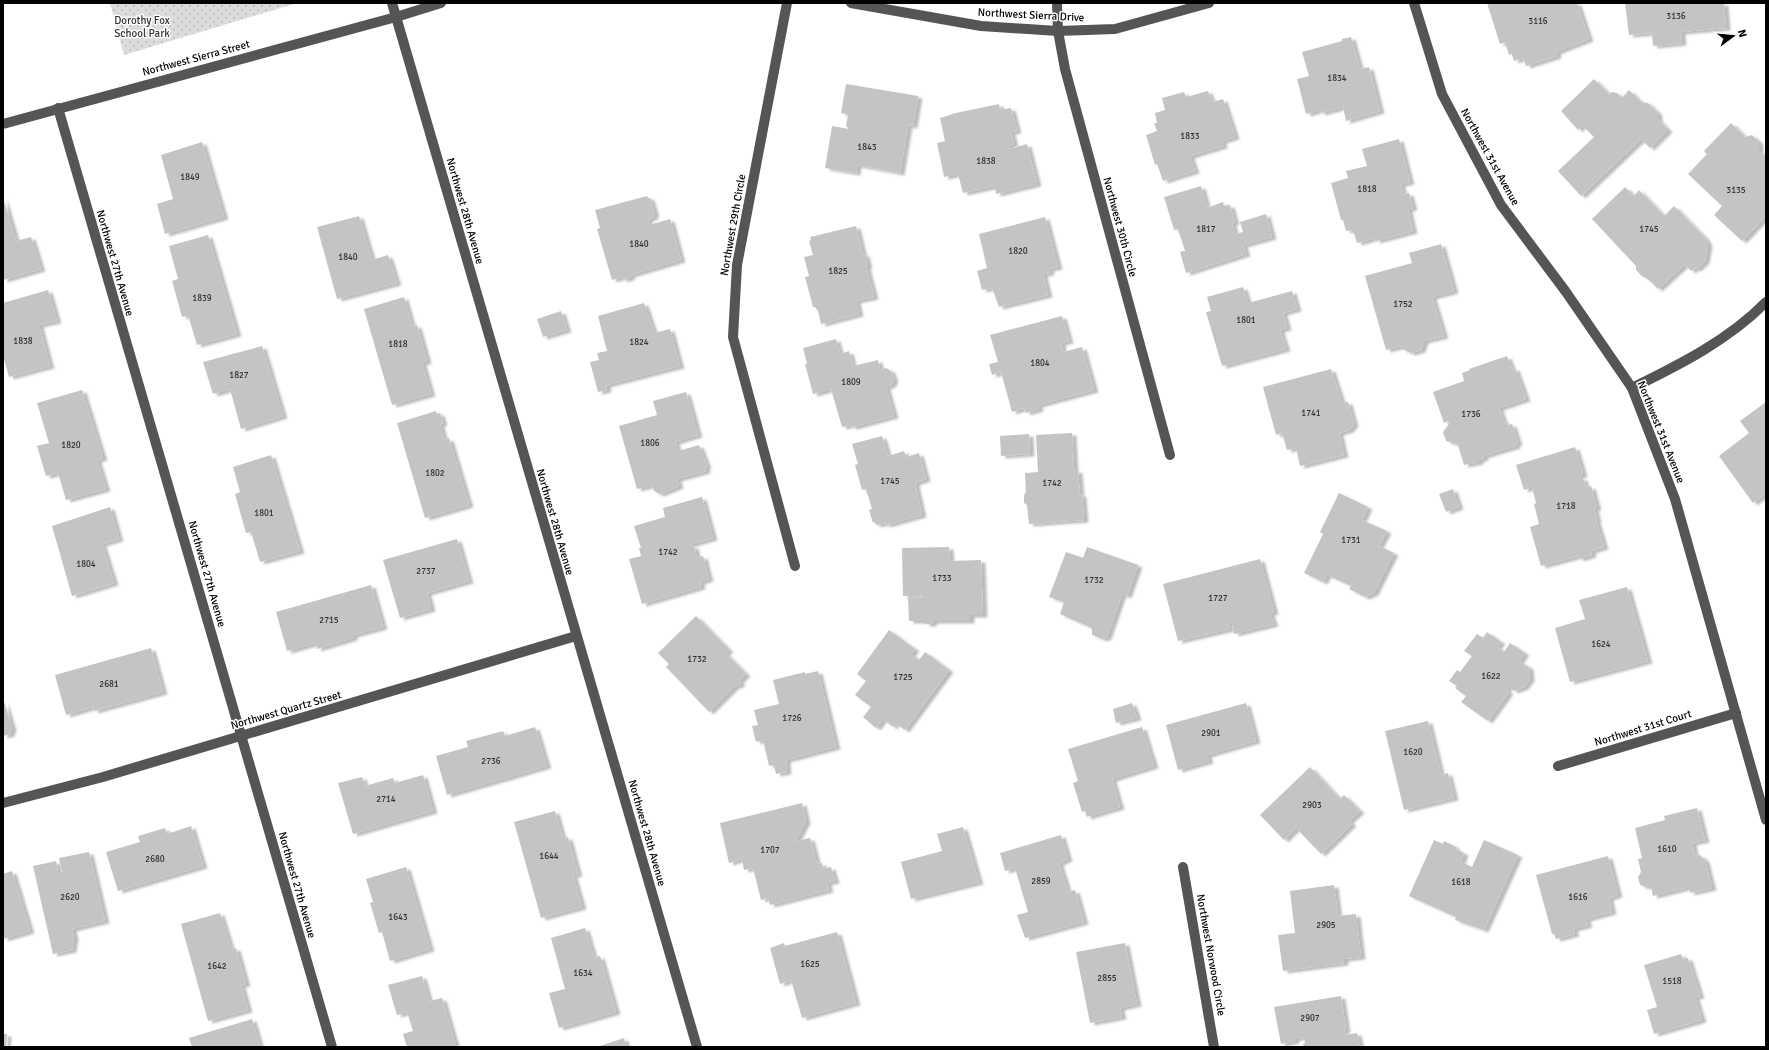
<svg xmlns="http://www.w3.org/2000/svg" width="1769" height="1050" viewBox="0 0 1769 1050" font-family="Signika,sans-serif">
<defs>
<pattern id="park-dots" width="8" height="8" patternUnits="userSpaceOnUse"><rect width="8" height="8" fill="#dcdcdc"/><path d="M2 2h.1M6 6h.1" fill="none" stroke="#bbb" stroke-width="1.8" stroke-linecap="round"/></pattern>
<filter id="shadow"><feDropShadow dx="4.5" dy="2.5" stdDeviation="1" flood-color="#0004"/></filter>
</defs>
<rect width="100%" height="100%" fill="#fff"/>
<polygon fill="url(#park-dots)" points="110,3 297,3 124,55"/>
<g fill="#c4c4c4" filter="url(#shadow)">
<polygon points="1487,3 1577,3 1589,39 1556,52 1557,56 1526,66 1523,58 1514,61 1512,54 1509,55 1505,42 1500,44"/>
<polygon points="1625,3 1724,3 1726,28 1681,32 1682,43 1653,46 1652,33 1629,35"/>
<polygon points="1351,37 1360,69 1369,67 1380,111 1346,121 1343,107 1321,113 1320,110 1306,114 1297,79 1309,76 1302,52 1342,41 1342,39"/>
<polygon points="1594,79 1609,94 1612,92 1617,93 1622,98 1629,90 1641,102 1648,103 1658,113 1658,119 1668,130 1650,148 1641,139 1581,196 1558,171 1594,137 1582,125 1578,130 1561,111"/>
<polygon points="846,84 918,96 913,126 908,125 900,173 857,165 856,173 825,168 832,126 849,129 846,126 848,115 841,113"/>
<polygon points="1208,91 1212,102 1223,99 1235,137 1222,141 1223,146 1190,156 1195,171 1163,181 1157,164 1155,165 1146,135 1157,131 1154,123 1157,123 1155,113 1165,110 1162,98 1184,92 1186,97"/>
<polygon points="999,104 1000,110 1011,108 1017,131 1011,132 1014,144 1008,146 1009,149 1027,144 1037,184 996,194 995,186 963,193 958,174 944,177 937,143 945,141 940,118 956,113"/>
<polygon points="1731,123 1745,137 1752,135 1759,142 1759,151 1766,157 1766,216 1742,241 1714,215 1722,206 1688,174 1707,154 1704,151"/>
<polygon points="1399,139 1410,182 1401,184 1403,194 1409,193 1413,208 1408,209 1413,231 1376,241 1375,238 1357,243 1353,230 1346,231 1343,220 1341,220 1331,183 1348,178 1346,171 1367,166 1362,149"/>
<polygon points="202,142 224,217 165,234 157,204 173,199 161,155"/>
<polygon points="1201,186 1207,208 1223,202 1224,206 1230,205 1235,222 1232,223 1235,234 1243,232 1240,222 1266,214 1272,237 1243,245 1246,254 1186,273 1180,252 1185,251 1178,229 1174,230 1164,197"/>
<polygon points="1625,187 1634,196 1639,190 1664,216 1674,206 1706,239 1708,245 1705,261 1697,269 1695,268 1691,271 1685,264 1658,289 1647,278 1643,277 1636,270 1636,266 1592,219"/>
<polygon points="647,196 648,198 650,198 655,214 653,214 654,217 648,219 649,225 670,219 681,260 630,275 631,277 623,280 622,277 612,280 597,229 600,228 595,210"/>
<polygon points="3,197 16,241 31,237 41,269 3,280"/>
<polygon points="359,216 372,260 388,255 397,283 337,299 317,227"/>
<polygon points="1045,217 1058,267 1049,269 1050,273 1043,274 1048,295 999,307 992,288 982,290 977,271 987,268 979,234"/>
<polygon points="856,226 863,255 865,254 868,266 866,266 874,297 856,301 859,314 821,324 818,311 815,307 813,307 805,277 809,276 804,257 813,255 809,241 811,240 810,237"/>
<polygon points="208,235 237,334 197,345 188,315 182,317 172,281 178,279 169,246"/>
<polygon points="1441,244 1454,291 1432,297 1444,336 1424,341 1421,350 1411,353 1402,349 1402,346 1386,350 1365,276 1412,263 1409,253"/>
<polygon points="1243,287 1248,303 1292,291 1297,309 1283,313 1287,328 1280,330 1286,349 1222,366 1206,312 1211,311 1207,297"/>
<polygon points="48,290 57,321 39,325 50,366 9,377 3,356 3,303"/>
<polygon points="404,297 412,326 417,325 427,361 422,363 431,394 392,405 364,309"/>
<polygon points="644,303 654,333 670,329 680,366 606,385 607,390 598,392 590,362 599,360 597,353 607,351 598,316"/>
<polygon points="561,311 567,330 543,337 537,319"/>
<polygon points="1062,316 1069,341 1061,343 1063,352 1082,347 1094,390 1038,405 1039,409 1026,413 1024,408 1012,412 1001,372 992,375 989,364 998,362 990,335"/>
<polygon points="836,339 840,354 849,351 853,366 878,360 880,370 886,368 891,371 894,380 891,385 886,387 894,416 853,427 850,425 842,427 831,389 813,394 805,364 807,364 803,348"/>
<polygon points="262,346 283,416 241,429 230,389 213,394 203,362"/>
<polygon points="1507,356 1512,369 1515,368 1526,399 1499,408 1504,423 1508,422 1508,425 1512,424 1518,443 1515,444 1516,446 1483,456 1484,458 1479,460 1479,462 1464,465 1457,442 1453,443 1446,441 1443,432 1449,424 1448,421 1444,423 1433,392 1464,381 1462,373 1470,370 1469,369"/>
<polygon points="1331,369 1342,403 1348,402 1354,424 1349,430 1339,433 1344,455 1300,466 1296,448 1287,450 1282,433 1276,435 1263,387"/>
<polygon points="82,390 103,458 97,460 106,489 66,500 58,473 46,476 37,446 49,443 37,403"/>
<polygon points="686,392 698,435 675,442 678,451 699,445 707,466 705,467 706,471 677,479 679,486 660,494 654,491 652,485 637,489 619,426 657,415 653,401"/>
<polygon points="1766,402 1766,493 1753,503 1719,456 1749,433 1740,421"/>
<polygon points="436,411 437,414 440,413 443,423 440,424 444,440 449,438 469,505 425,518 397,423"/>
<polygon points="1072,433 1074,471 1078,470 1080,495 1082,494 1084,520 1029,524 1027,505 1024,503 1024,495 1026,492 1025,473 1038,472 1036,435"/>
<polygon points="1029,434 1030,454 1001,456 1000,436"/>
<polygon points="882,436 888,456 904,451 906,457 919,453 926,479 915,483 922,515 886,525 885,523 876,525 875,522 873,523 869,510 872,509 866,489 862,490 855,465 858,464 852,444"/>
<polygon points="1575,447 1583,474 1579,476 1580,479 1583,478 1586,488 1591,486 1597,508 1594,508 1597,520 1596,520 1604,547 1591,551 1592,555 1579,559 1578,556 1541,566 1530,527 1539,524 1534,504 1536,503 1532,487 1524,490 1516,465"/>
<polygon points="271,455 300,551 260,562 251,532 246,533 235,494 240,492 233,467"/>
<polygon points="1453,489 1459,507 1446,512 1439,494"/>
<polygon points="1339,493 1368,507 1362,520 1387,531 1379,546 1394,553 1374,593 1365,597 1349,589 1351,586 1327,575 1323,582 1304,573 1323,534 1320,532"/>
<polygon points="702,497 713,538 689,545 690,547 694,546 697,558 703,556 709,579 700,582 701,587 642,604 629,559 641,556 639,548 641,548 634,526 665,517 663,508"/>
<polygon points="110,507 119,539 102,544 114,583 72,596 52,526"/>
<polygon points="457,539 469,581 427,593 431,609 400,618 383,560"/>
<polygon points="949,547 950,561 981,560 983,615 970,615 970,621 933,621 932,624 925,624 925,621 909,621 908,598 923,598 923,595 903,596 902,548"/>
<polygon points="1087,547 1138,565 1127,596 1122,594 1107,637 1103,639 1092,635 1092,628 1060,614 1064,602 1049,597 1066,552 1083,558"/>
<polygon points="1260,559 1274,612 1270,613 1274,624 1234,634 1232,623 1228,624 1230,629 1178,641 1163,584"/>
<polygon points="371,585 383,627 353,635 353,638 317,649 316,643 287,651 276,612"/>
<polygon points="1627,587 1648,661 1570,682 1555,628 1585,619 1579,600"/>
<polygon points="696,616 729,650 725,653 746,674 739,681 741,683 738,686 736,685 709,712 666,667 669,664 658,653"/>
<polygon points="889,630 915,649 911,654 919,660 925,652 949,670 905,730 895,723 893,727 883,719 876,728 863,717 871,707 855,695 866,681 857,674"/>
<polygon points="1487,632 1501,642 1497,647 1504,652 1510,643 1525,653 1519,661 1529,667 1530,679 1524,687 1514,691 1509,686 1506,690 1509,692 1488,721 1461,702 1466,696 1455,688 1457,686 1449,681 1457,670 1460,672 1472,656 1464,651 1477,634 1483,638"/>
<polygon points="151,648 163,692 94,711 93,707 66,715 55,675"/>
<polygon points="818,671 836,747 786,760 787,772 776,774 774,765 769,766 763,740 756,742 752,726 758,725 754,710 779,704 773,680 805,672 805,674"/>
<polygon points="4,701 12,728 10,734 3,736"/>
<polygon points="1132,703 1137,718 1116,723 1113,709"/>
<polygon points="1246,703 1256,741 1207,755 1209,761 1178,770 1166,725"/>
<polygon points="1428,721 1441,775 1448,773 1454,798 1404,810 1385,731"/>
<polygon points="535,727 547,766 447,795 436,756 468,747 466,741 503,731 505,736"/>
<polygon points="1142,727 1154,766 1112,779 1120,807 1087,817 1085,811 1082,812 1073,783 1078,781 1068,749"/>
<polygon points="1310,767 1340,799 1344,795 1360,811 1349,821 1352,824 1321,854 1296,828 1284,840 1260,815"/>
<polygon points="423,775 433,811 353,834 338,783 362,777 365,786 393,778 395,783"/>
<polygon points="802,803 806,821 796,841 810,838 817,864 822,863 823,869 831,867 835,881 827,883 829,890 770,905 768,898 761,900 753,868 744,870 742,859 729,863 720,823"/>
<polygon points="1697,808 1705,840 1692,843 1695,856 1700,855 1705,860 1712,888 1690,893 1689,887 1653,896 1651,886 1646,887 1640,885 1638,877 1641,872 1638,859 1642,858 1635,828 1665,820 1664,816"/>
<polygon points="555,811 563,839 568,837 578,874 573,875 582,907 541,918 514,822"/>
<polygon points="191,826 203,866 118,891 106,852 140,842 138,836 165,828 167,834"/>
<polygon points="963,827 979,882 911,899 901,862 942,851 937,834"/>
<polygon points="1061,835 1068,859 1059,863 1068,892 1075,890 1084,922 1025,938 1017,915 1028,912 1015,868 1005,871 1000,853"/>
<polygon points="1434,840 1443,844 1444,841 1456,847 1455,849 1464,853 1461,862 1472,867 1484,840 1518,855 1484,930 1455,920 1456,917 1409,896"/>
<polygon points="89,852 105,921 72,929 74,937 72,950 53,954 33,866 56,861 58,872 62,872 59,858"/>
<polygon points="1608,856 1618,895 1609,898 1612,912 1586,919 1588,925 1573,929 1575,934 1556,939 1554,934 1552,934 1536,875"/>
<polygon points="406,867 430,949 390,961 382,932 379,933 370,903 373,902 366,879"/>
<polygon points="12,871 30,931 3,939 3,874"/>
<polygon points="1334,885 1338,916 1356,914 1361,957 1344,959 1344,963 1283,971 1278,935 1295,933 1290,891"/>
<polygon points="220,913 231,949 236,948 246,984 241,985 248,1010 208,1021 181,924"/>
<polygon points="585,928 594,958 600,956 616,1012 559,1028 549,993 565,989 551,938"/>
<polygon points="837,932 856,1003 802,1018 791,980 780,984 770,948 784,943 785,946"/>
<polygon points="1125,943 1137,1004 1120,1008 1122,1017 1090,1023 1076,952"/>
<polygon points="1681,954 1683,959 1688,958 1700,996 1695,997 1702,1020 1654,1034 1647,1010 1657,1007 1644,965"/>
<polygon points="422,976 429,1001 442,998 456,1047 407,1047 403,1034 413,1031 407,1012 397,1015 388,985"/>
<polygon points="1341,996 1346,1030 1344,1030 1345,1035 1357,1033 1360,1047 1304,1047 1303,1044 1305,1043 1304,1037 1295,1038 1295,1041 1281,1044 1274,1007"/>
<polygon points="252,1019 260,1047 192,1047 189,1038"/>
<polygon points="3,1034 7,1034 6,1047 3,1047"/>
<polygon points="624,1038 626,1047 597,1047"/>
</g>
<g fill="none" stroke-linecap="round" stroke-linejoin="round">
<g stroke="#555" stroke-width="10">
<polyline points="392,3 697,1047"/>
<polyline points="787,3 737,265 733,337 795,566"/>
<polyline points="851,3 981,26 1058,31 1115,29 1209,3"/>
<polyline points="1057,3 1058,31 1065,69 1170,455"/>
<polyline points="1414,3 1442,94 1501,205 1566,292 1632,388 1675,499 1766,820"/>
<polyline points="58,108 332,1047"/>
<polyline points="3,124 396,17 441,3"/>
<path d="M1632,388c47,-23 97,-48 134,-86"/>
<polyline points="1558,766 1736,713"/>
<polyline points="3,803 103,777 576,636"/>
<polyline points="1183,867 1214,1047"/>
</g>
</g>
<g text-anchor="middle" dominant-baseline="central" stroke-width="3" stroke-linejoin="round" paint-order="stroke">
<g font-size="9" fill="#313131">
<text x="1676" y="16">3136</text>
<text x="1538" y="21">3116</text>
<text x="1337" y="78">1834</text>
<text x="1190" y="136">1833</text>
<text x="867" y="147">1843</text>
<text x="986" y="161">1838</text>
<text x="190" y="177">1849</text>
<text x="1367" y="189">1818</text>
<text x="1736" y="190">3135</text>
<text x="1206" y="229">1817</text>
<text x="1649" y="229">1745</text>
<text x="639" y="244">1840</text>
<text x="1018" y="251">1820</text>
<text x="348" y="257">1840</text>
<text x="838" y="271">1825</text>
<text x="202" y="298">1839</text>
<text x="1403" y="304">1752</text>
<text x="1246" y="320">1801</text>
<text x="23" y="341">1838</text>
<text x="639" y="342">1824</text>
<text x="398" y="344">1818</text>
<text x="1040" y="363">1804</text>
<text x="239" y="375">1827</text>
<text x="851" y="382">1809</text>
<text x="1311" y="413">1741</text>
<text x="1471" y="414">1736</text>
<text x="650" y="443">1806</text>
<text x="71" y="445">1820</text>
<text x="435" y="473">1802</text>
<text x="890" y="481">1745</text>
<text x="1052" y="483">1742</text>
<text x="1566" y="506">1718</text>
<text x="264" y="513">1801</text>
<text x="1351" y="540">1731</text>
<text x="668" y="552">1742</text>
<text x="86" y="564">1804</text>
<text x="426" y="571">2737</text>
<text x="942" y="578">1733</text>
<text x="1094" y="580">1732</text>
<text x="1218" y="598">1727</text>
<text x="329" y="620">2715</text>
<text x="1601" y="644">1624</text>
<text x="697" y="659">1732</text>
<text x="1491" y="676">1622</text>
<text x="903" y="677">1725</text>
<text x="109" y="684">2681</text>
<text x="792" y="718">1726</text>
<text x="1211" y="733">2901</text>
<text x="1413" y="752">1620</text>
<text x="491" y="761">2736</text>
<text x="386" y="799">2714</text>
<text x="1312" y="805">2903</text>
<text x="1667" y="849">1610</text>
<text x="770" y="850">1707</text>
<text x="549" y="856">1644</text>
<text x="155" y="859">2680</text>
<text x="1041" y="881">2859</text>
<text x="1461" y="882">1618</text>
<text x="70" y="897">2620</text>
<text x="1578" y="897">1616</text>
<text x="398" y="917">1643</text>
<text x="1326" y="925">2905</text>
<text x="810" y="964">1625</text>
<text x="217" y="966">1642</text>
<text x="583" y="973">1634</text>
<text x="1107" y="978">2855</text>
<text x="1672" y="981">1518</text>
<text x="1310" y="1018">2907</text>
</g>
<g font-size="11" fill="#000" stroke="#fff">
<text transform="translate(1031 15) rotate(3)">Northwest Sierra Drive</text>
<text transform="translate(196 58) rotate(-15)">Northwest Sierra Street</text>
<text transform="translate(1490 157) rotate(61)">Northwest 31st Avenue</text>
<text transform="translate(465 211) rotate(74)">Northwest 28th Avenue</text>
<text transform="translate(733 225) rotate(-80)">Northwest 29th Circle</text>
<text transform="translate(1120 227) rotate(75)">Northwest 30th Circle</text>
<text transform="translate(115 263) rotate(74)">Northwest 27th Avenue</text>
<text transform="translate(1661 432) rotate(68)">Northwest 31st Avenue</text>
<text transform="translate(555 522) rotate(74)">Northwest 28th Avenue</text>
<text transform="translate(207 574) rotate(74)">Northwest 27th Avenue</text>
<text transform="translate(286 710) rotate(-16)">Northwest Quartz Street</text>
<text transform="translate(1643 728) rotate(-17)">Northwest 31st Court</text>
<text transform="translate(647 833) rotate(74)">Northwest 28th Avenue</text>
<text transform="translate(297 885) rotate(74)">Northwest 27th Avenue</text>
<text transform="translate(1211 955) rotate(80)">Northwest Norwood Circle</text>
</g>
<g font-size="11" fill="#333" stroke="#fff">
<text x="142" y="20">Dorothy Fox<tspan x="142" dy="13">School Park</tspan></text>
</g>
</g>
<rect width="1769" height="1050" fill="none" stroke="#000000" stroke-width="8"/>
<g transform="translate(1733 36) rotate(74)" stroke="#ffffff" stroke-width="3" paint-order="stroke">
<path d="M0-3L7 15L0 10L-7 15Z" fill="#000000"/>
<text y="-6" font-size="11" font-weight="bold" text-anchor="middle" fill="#000000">N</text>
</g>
</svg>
